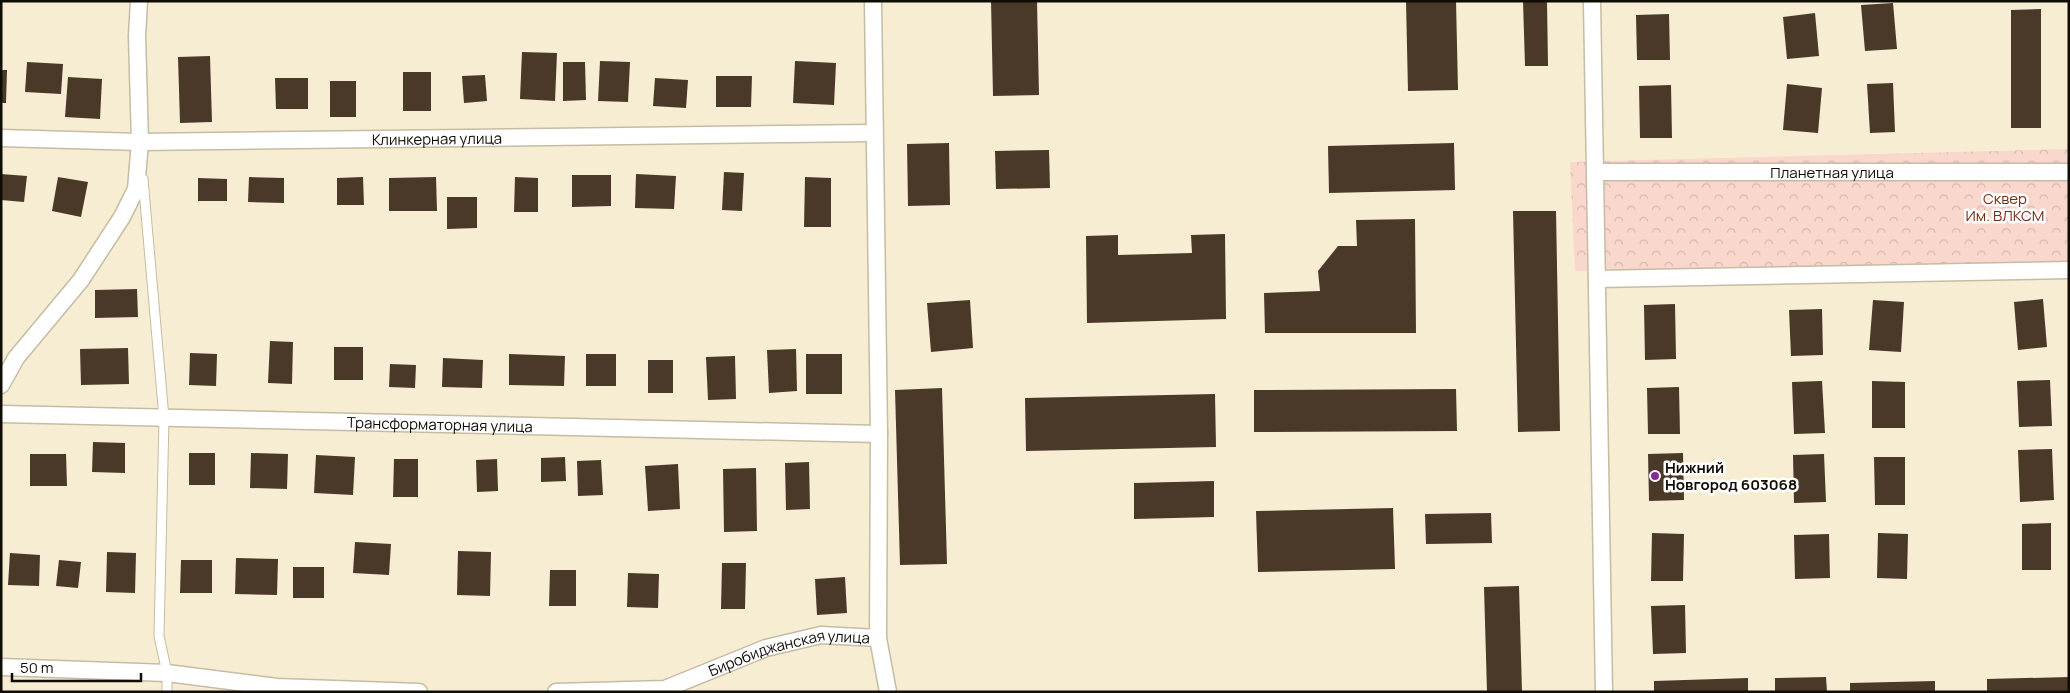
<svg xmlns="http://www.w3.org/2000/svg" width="2070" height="693" viewBox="0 0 2070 693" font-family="Manrope,sans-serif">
<defs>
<pattern id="park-crowns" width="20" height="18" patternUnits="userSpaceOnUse" patternTransform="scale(1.25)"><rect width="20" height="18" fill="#fad7cc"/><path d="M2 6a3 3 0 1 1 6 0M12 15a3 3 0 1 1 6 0" fill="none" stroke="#d5b7ae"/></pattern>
</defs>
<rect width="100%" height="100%" fill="#f7edd3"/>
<polygon fill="url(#park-crowns)" points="2069,149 2069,262 1575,271 1570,162"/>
<g fill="#4a3929">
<polygon points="991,1 1037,1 1039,95 993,96"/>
<polygon points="1406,1 1456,1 1458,90 1408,91"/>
<polygon points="1523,1 1547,1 1548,66 1525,66"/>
<polygon points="1893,3 1897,49 1865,51 1861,5"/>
<polygon points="2041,9 2041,128 2011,128 2011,10"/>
<polygon points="1815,13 1819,56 1787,59 1783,17"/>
<polygon points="1669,14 1670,60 1637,60 1636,15"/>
<polygon points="522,52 557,53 555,101 520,99"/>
<polygon points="210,56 212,122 180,123 178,57"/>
<polygon points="600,61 630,62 628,102 598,101"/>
<polygon points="795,61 836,63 834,105 793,103"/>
<polygon points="27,62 63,64 61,94 25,92"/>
<polygon points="563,62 585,62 586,100 563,101"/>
<polygon points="1,70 7,70 6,103 1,103"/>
<rect x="403" y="72" width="28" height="39"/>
<polygon points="485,75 487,101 464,103 462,76"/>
<polygon points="716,76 752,76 751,107 716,107"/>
<polygon points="68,77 102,79 100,119 65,117"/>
<polygon points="275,78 308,78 308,109 276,109"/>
<polygon points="655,78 688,80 686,108 653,106"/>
<rect x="330" y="81" width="26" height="36"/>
<polygon points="1893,83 1895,132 1870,133 1867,84"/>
<polygon points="1787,84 1822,88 1818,133 1783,130"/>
<polygon points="1671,85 1672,138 1640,138 1639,86"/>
<polygon points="949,143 950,205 908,206 907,144"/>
<polygon points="1454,143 1455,190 1329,193 1328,146"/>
<polygon points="1049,150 1050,188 996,189 995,151"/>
<polygon points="724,172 744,173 742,211 722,210"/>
<polygon points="1,174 27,176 24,202 1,200"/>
<polygon points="636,174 676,176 674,209 635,208"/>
<polygon points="572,175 611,175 611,206 572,207"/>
<polygon points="58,177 88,182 81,217 52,211"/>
<polygon points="249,177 284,178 284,203 248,202"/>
<polygon points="363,177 364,205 337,205 337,178"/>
<polygon points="436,177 437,211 389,211 389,178"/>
<polygon points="515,177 538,178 538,212 514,212"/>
<polygon points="805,177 831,178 831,227 804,227"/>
<polygon points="198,178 227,179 227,201 198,201"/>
<polygon points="447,197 477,197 477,228 447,229"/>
<polygon points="1513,211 1556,211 1560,431 1518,432"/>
<polygon points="1415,219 1416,333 1265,333 1264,293 1320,291 1318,271 1338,246 1357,246 1356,220"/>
<polygon points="1225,234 1226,319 1087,323 1086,236 1118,235 1118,255 1192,253 1191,235"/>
<polygon points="137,289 138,317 95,318 95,290"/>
<polygon points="2043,299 2047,347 2018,350 2014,302"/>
<polygon points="970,300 973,348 931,352 927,303"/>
<polygon points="1873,300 1904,302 1901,352 1869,350"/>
<polygon points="1675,304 1676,359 1645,360 1644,305"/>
<polygon points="1822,309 1823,355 1791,356 1789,310"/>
<polygon points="270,341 293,342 292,384 268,383"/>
<rect x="334" y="347" width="29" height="33"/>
<polygon points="128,348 129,384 81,385 80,349"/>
<polygon points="796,349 797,391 769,393 767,350"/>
<polygon points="190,353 217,354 216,386 189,385"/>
<polygon points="509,354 565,356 564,386 509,385"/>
<rect x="586" y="354" width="30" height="32"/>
<rect x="806" y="354" width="36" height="40"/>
<polygon points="735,356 736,399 708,400 706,357"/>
<polygon points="443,358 483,360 482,388 442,387"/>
<rect x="648" y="360" width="25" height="33"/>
<polygon points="390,364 416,365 415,388 389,387"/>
<polygon points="2050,380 2052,426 2019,427 2017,381"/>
<polygon points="1822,381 1825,433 1794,434 1792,382"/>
<polygon points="1872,381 1905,382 1905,428 1872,428"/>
<polygon points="1679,387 1680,434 1648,434 1647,388"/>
<polygon points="942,388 947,564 900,565 895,390"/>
<polygon points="1456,389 1457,431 1254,432 1254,390"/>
<polygon points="1215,394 1216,447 1026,451 1025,398"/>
<polygon points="93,442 125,443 125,473 92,472"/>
<polygon points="2052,449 2054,500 2020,502 2018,450"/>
<rect x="189" y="453" width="26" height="32"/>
<polygon points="251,453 288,454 287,489 250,488"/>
<polygon points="1683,453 1684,500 1649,501 1648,454"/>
<polygon points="30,454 66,454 67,486 30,486"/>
<polygon points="1824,454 1826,502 1794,503 1793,455"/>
<polygon points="316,455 355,457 353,495 314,493"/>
<polygon points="565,457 566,481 541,482 541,458"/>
<polygon points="1874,457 1905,457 1905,505 1875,505"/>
<polygon points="394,459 418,459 418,497 393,497"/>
<polygon points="497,459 498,491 477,492 476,460"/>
<polygon points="601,460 603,495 578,496 577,461"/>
<polygon points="809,462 810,509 786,510 785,463"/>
<polygon points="678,464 680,509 648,511 645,466"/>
<polygon points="756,468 757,531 724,532 723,469"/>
<polygon points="1214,481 1214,517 1134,519 1134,483"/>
<polygon points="1393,508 1395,569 1258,572 1256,511"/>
<polygon points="1491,513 1492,543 1426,544 1425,514"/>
<polygon points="2051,523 2051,570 2022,570 2022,524"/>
<polygon points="1652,533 1684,534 1683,581 1651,581"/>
<polygon points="1878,533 1908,534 1907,579 1877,578"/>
<polygon points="1829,534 1830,578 1795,579 1794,535"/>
<polygon points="355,542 391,544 389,575 353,573"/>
<polygon points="458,551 491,552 490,596 457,595"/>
<polygon points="107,552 136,553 135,593 106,592"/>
<polygon points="10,553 40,555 39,586 8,585"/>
<polygon points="236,558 278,559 277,595 235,594"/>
<polygon points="59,560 81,562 78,588 56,586"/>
<polygon points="181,560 212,560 212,593 180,593"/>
<polygon points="722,563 746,563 745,609 721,609"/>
<rect x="293" y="567" width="31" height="31"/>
<polygon points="550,570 576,570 576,606 549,606"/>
<polygon points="628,573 659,574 658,608 627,607"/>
<polygon points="845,577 847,613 817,615 815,579"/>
<polygon points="1519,586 1522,692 1487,692 1484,587"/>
<polygon points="1685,605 1686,653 1653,654 1651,606"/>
<polygon points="1826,677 1827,692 1775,692 1775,678"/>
<polygon points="2069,677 2069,692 1987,692 1987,679"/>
<polygon points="1748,678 1748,692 1654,692 1654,681"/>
<polygon points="1935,681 1935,692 1850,692 1850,683"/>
</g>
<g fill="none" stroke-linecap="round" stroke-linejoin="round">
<defs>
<polyline id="service" points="143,179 164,418 159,636 167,673 167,692"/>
<g id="minor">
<polyline points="873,1 879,434 878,638 888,692"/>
<polyline points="1592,1 1604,692"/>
<path id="s1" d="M1,138l139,4 734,-9"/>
<path id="s2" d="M1596,172h473"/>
<polyline points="1597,279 2069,270"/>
<polyline points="1,385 16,358 81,280 122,217 136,189 140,142 137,36 139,1"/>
<path id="s3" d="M1,414l878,20"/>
<polyline points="1,667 167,673 277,687 419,692"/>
<path id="s4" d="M556,692l109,-3 101,-41 55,-13 57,3"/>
</g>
</defs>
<use href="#service" stroke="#c5bca3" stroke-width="11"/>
<use href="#minor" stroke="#c5bca3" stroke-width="19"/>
<use href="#service" stroke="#fff" stroke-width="9"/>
<use href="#minor" stroke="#fff" stroke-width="16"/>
</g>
<circle fill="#862a95" stroke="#fff" stroke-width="2" cx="1655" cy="476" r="5"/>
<g text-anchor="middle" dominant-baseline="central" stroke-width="5" stroke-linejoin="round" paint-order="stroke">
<g font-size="15" fill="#0f0c04" stroke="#fff">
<text stroke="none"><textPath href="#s1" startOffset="436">Клинкерная улица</textPath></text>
<text stroke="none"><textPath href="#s2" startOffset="236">Планетная улица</textPath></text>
<text stroke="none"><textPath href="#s3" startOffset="439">Трансформаторная улица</textPath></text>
<text stroke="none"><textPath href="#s4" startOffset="240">Биробиджанская улица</textPath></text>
</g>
<g font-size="15" fill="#772e15" stroke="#fff">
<text x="2005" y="198">Сквер<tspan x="2005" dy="17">Им. ВЛКСМ</tspan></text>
</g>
<g font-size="15" font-weight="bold" fill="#0f0c04" stroke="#fff" text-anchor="start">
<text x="1665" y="467">Нижний<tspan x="1665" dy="17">Новгород 603068</tspan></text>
</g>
</g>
<rect width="2070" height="693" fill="none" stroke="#0f0c04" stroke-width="5"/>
<path d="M12 673v8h129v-8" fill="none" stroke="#0f0c04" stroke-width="2.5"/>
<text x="20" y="673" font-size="15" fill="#0f0c04" stroke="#ffffff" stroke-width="4" paint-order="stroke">50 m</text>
</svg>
